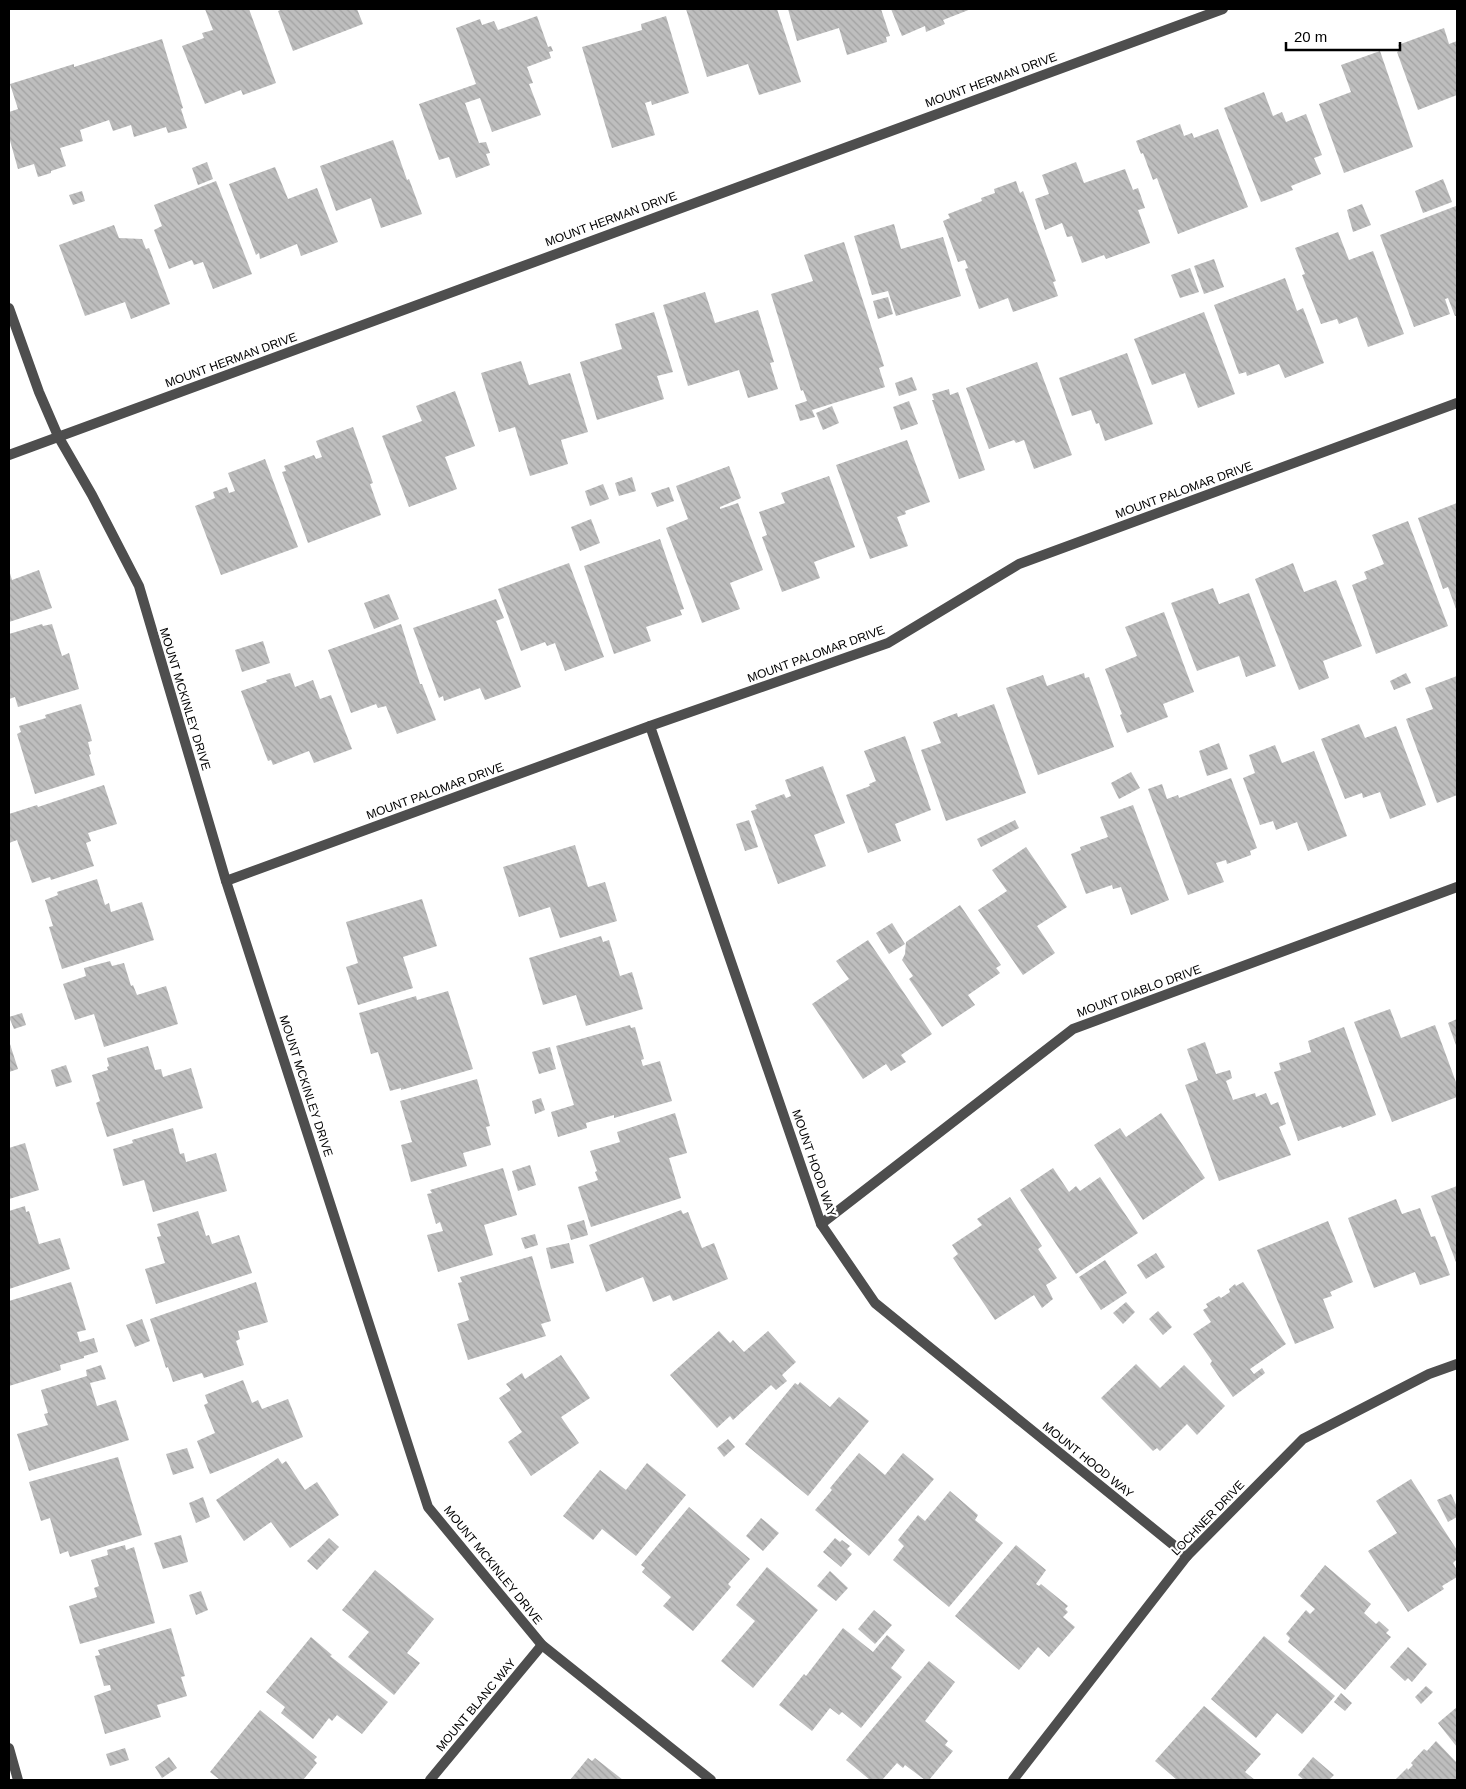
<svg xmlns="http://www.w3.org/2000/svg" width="1466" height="1789" viewBox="0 0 1466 1789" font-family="Helvetica,sans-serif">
<defs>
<pattern id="building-back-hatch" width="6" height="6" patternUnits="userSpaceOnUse" patternTransform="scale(1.25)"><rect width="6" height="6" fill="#bebebe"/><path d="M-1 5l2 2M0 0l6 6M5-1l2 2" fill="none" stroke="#a2a2a2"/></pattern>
</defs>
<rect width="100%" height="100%" fill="#fff"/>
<g fill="url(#building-back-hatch)">
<polygon points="205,9 249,9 276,83 243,95 241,90 205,104 182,46 204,38 202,33 213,30"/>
<polygon points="283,9 357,9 363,24 293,51 278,11"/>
<polygon points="686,9 777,9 801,82 759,95 748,64 707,77"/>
<polygon points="788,9 881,9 890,36 886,37 887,42 847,55 839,28 797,41"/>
<polygon points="891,9 971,9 943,20 945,24 926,32 925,26 902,36"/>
<polygon points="537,16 548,47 551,46 553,51 549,52 551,58 527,67 533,83 529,84 541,115 492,132 480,98 465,103 479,143 486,142 490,153 486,154 490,165 456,178 449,157 439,160 419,104 476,84 456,28 480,19 482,25 494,21 498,30"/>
<polygon points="666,16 689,93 652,105 651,101 645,103 655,135 612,148 582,47 642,30 641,24"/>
<polygon points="1444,28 1449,44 1457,41 1457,95 1418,110 1397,52 1400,50 1398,45"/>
<polygon points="162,39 183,108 181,109 187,128 168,133 166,127 134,137 131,125 113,131 109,120 80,130 83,141 60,148 66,166 51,171 51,173 38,177 34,164 18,169 9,137 9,112 18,109 10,84 74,64 74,67"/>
<polygon points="1380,51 1413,147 1344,173 1319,104 1351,92 1341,65"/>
<polygon points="1264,92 1273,116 1282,112 1286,122 1306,114 1322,155 1314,158 1321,174 1291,186 1293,190 1261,202 1224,108"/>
<polygon points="1180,124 1184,136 1192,133 1194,138 1218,129 1248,207 1178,234 1157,178 1153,180 1143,153 1141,154 1136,141"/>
<polygon points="393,140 407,180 409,179 422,214 381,228 371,198 336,211 320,166"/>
<polygon points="207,162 213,179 198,185 192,168"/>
<polygon points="1076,162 1084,183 1125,169 1133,190 1138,188 1145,208 1138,210 1150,243 1106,259 1104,255 1082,263 1072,236 1067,237 1062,223 1045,230 1035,199 1049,194 1042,175"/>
<polygon points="275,167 288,199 317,188 338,242 301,256 297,244 260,259 259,253 256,255 229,184"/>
<polygon points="1443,179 1452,202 1423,213 1415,191"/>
<polygon points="216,181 252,274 213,289 203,262 194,265 192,260 169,269 154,230 162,226 154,205"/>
<polygon points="1016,181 1020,193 1023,191 1056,281 1053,282 1058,296 1013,312 1008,298 979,309 965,269 968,268 965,260 958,262 943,221 950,218 948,214 982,201 981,198 995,193 994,189"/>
<polygon points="82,191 85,201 73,205 69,195"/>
<polygon points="1362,204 1371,225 1353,232 1347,210"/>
<polygon points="1456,206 1457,316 1455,316 1448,298 1445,299 1450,314 1414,327 1380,235"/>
<polygon points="894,224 901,249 943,237 961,296 896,316 888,291 872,295 854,236"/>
<polygon points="114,225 119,238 142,239 146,249 149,248 170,304 131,319 125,302 85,316 59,245"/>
<polygon points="1338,232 1349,260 1373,251 1404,334 1368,347 1357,317 1339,324 1337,319 1321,324 1302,275 1305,274 1295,248"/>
<polygon points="844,242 884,366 879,368 885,387 812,410 815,417 800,421 795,405 807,401 803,390 801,391 771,294 813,281 804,255"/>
<polygon points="1214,259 1224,287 1204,294 1194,266"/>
<polygon points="1190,268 1199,292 1180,298 1171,275"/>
<polygon points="1285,278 1297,311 1303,308 1324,363 1285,378 1279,364 1247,376 1246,372 1239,374 1214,305"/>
<polygon points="705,292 715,323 758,310 774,362 770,363 778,389 748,398 739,370 688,386 663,305"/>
<polygon points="888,297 893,314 878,319 873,301"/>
<polygon points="654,312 673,372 657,376 664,399 597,420 580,362 622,349 615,324"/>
<polygon points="1204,312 1235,394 1198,408 1185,373 1152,385 1134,339"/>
<polygon points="1127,353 1153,424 1105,441 1099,423 1096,424 1091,410 1072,416 1059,378"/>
<polygon points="521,361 529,385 570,373 588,432 561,440 568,464 530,476 515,427 499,432 481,373"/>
<polygon points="1037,362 1072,455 1034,469 1024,440 1016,443 1014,440 989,449 966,388"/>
<polygon points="912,377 917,390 899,396 895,383"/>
<polygon points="949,389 950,395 958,392 985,470 959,479 932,400 934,400 932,394"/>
<polygon points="455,391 475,446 445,457 457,489 409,507 382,436 422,421 416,406"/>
<polygon points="909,401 918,424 901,430 893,407"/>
<polygon points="832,406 839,423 823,430 816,413"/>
<polygon points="353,427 373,483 370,484 381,515 308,543 282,472 286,471 284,466 314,455 316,459 322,457 316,441"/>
<polygon points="907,440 930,502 905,511 906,514 897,517 908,546 870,559 836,465"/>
<polygon points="265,459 298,547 221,575 195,506 215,498 213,492 227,487 229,493 235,491 228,473"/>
<polygon points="729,466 741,498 720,507 720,509 738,503 763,570 730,583 740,609 702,623 666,528 688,519 676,486"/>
<polygon points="829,476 855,547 814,562 820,578 782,592 762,537 767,535 759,512 785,503 781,493"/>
<polygon points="632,477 636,491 619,496 615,483"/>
<polygon points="603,484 609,499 590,506 585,491"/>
<polygon points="669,487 674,501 657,507 651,493"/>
<polygon points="1457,503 1457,609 1456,609 1448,587 1443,589 1418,518"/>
<polygon points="591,519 600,543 580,551 571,527"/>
<polygon points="1408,521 1448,626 1376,654 1352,585 1367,579 1364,572 1384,564 1372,535"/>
<polygon points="660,539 684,609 680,610 682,615 646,627 651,641 614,654 584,566"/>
<polygon points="569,563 604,657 565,671 555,643 547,646 545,642 521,651 498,589"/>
<polygon points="1293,563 1304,592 1336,580 1362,646 1323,661 1329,678 1299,690 1255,579"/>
<polygon points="9,570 12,580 39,570 52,608 9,622"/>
<polygon points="1213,588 1219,604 1249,593 1276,666 1246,677 1239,656 1197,671 1171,603"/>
<polygon points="389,594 399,619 374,629 364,603"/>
<polygon points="496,599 504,618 496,621 521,687 485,700 480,688 444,701 443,696 439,698 413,628"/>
<polygon points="1164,612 1194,692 1163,704 1168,717 1127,733 1120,715 1122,714 1105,669 1137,656 1125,627"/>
<polygon points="42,624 43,626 52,624 62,656 69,653 79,689 18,707 15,697 9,699 9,634"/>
<polygon points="401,624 420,684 422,684 436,720 397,734 386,706 378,708 376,704 351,713 328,650"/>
<polygon points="263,641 270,663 242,672 235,650"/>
<polygon points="290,673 295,687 313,680 320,699 331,695 352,749 314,763 309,751 273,765 271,760 268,761 241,691 267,682 266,680"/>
<polygon points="1084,673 1085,678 1089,677 1114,747 1038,775 1006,688 1043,675 1047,686"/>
<polygon points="1406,673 1411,683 1394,690 1390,681"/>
<polygon points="1457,676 1457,795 1437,803 1406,719 1433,709 1425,688"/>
<polygon points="81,704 92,741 88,742 91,754 89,755 95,775 35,794 17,734 21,732 19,726 46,718 45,715"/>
<polygon points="994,704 1026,793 946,821 921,750 941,743 933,722 957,713 958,717"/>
<polygon points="1359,724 1365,738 1396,726 1426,805 1390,819 1380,792 1363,798 1362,793 1345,799 1321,739"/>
<polygon points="905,736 931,810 895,824 901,841 868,853 846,795 870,786 869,784 876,781 864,751"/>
<polygon points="1219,743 1228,769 1207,776 1199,751"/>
<polygon points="1275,745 1282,763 1314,751 1347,836 1308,851 1297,822 1276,830 1273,821 1260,825 1243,778 1255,773 1249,755"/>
<polygon points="823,766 845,823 814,835 826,866 778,884 751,811 757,809 755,805 784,794 786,798 791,796 785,780"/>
<polygon points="1131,772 1140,788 1119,799 1111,783"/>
<polygon points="1231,778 1257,848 1250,851 1251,855 1227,864 1226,860 1216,863 1224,882 1188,895 1148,789 1162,784 1167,799 1178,795 1179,798"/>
<polygon points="104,785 117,824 88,833 91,841 86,843 94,866 51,880 50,877 32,883 17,840 9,843 9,814 37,805 38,807"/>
<polygon points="1133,805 1169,900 1131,915 1121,887 1113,889 1112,885 1086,894 1071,854 1081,850 1080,847 1108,837 1100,817"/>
<polygon points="749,820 758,847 745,851 736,824"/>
<polygon points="1015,820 1019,828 981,847 977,839"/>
<polygon points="575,845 588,887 605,882 617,921 560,938 550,907 519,917 503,867"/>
<polygon points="1026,847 1067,907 1037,926 1055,953 1023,975 978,910 1007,891 992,870"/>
<polygon points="97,879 105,905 109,903 111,912 142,902 154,940 62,969 49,927 53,926 45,900 58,895 57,892"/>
<polygon points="422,899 437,946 403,957 413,988 358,1005 346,967 358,963 346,922"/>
<polygon points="960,905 1001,965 996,968 1000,973 968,995 975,1005 942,1027 909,979 913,976 902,960 905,954 906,942"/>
<polygon points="892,923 905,944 889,954 876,933"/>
<polygon points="601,936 603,942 609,940 620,976 632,972 643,1009 586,1026 576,995 543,1005 529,958"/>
<polygon points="868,940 932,1034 901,1055 906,1062 891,1071 886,1064 863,1079 812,1004 849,979 836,961"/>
<polygon points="110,961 112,966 124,963 131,986 133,985 137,995 166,986 178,1024 104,1047 94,1014 75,1020 63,984 86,976 84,968"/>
<polygon points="448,991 473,1069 401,1090 401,1088 390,1091 378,1052 371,1054 359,1013 416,996 417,1000"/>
<polygon points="1390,1009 1401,1038 1435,1025 1457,1085 1457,1097 1392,1122 1354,1022"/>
<polygon points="22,1013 26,1025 14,1029 9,1017"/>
<polygon points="1457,1019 1457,1048 1448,1023"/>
<polygon points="630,1025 631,1028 635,1027 644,1059 641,1060 643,1066 660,1061 672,1101 614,1118 614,1115 586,1123 587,1128 558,1137 551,1112 574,1105 556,1046"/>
<polygon points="1344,1027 1376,1115 1342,1128 1341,1126 1298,1141 1274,1072 1281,1070 1279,1063 1311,1052 1308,1041"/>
<polygon points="9,1041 18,1069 9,1072"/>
<polygon points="1205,1042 1216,1074 1230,1070 1232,1078 1226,1081 1233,1100 1255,1093 1256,1097 1266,1093 1271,1105 1278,1102 1286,1124 1279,1127 1291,1155 1219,1181 1185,1085 1198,1080 1187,1049"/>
<polygon points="148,1046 155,1070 161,1069 163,1077 191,1068 203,1108 107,1137 96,1103 100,1101 92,1075 108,1070 107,1067 109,1066 107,1058"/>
<polygon points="550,1047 556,1069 539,1074 532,1052"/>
<polygon points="66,1065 72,1082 56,1087 51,1070"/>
<polygon points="477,1079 490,1126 486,1127 491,1145 463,1153 467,1166 411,1182 401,1145 412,1142 400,1101"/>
<polygon points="541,1098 545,1110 535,1114 532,1101"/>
<polygon points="675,1113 687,1153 669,1158 681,1198 591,1227 578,1187 598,1180 595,1172 597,1171 590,1151 620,1142 617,1132"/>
<polygon points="1161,1113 1205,1178 1143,1220 1094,1145 1120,1128 1126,1137"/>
<polygon points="173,1128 180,1154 184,1153 186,1162 216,1153 227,1191 153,1212 144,1180 123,1186 113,1149 133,1143 132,1140"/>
<polygon points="25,1143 39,1190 9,1199 9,1148"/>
<polygon points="530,1165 536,1185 518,1191 512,1171"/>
<polygon points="503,1168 517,1215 484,1225 493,1255 438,1272 427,1235 443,1231 440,1222 436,1224 427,1194 432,1193 430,1190"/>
<polygon points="1053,1168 1069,1192 1076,1186 1080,1191 1100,1177 1138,1233 1076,1274 1020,1190"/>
<polygon points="1457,1186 1457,1265 1431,1196"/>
<polygon points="1010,1197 1042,1246 1038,1249 1057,1278 1046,1285 1053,1299 1042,1308 1034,1295 995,1320 953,1258 958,1254 952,1245 982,1225 977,1219"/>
<polygon points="1396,1199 1402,1214 1420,1208 1431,1237 1435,1236 1450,1275 1420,1285 1415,1272 1374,1288 1348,1218"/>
<polygon points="25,1206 26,1212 29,1211 39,1244 60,1238 70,1269 9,1289 9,1211"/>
<polygon points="681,1210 683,1214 688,1212 702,1248 714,1243 728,1279 673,1301 670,1295 653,1302 643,1277 606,1292 589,1245"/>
<polygon points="198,1211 206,1236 209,1235 212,1244 239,1235 252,1273 156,1304 145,1269 165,1263 157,1237 161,1236 157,1224"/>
<polygon points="584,1220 588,1235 571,1240 567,1225"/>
<polygon points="1328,1221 1353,1282 1330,1292 1332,1296 1323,1299 1334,1328 1295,1344 1257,1250"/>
<polygon points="535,1234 538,1245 525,1249 521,1238"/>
<polygon points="569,1243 574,1263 551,1269 546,1248"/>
<polygon points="1156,1253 1165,1267 1146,1279 1137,1265"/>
<polygon points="532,1256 551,1321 541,1324 546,1336 468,1360 457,1324 469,1320 458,1283 462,1282 460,1277"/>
<polygon points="1105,1260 1127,1293 1101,1310 1079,1277"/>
<polygon points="71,1282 86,1330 77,1332 80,1342 94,1338 98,1352 84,1356 84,1358 60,1365 61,1370 9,1386 9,1301"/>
<polygon points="256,1282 268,1322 238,1331 240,1339 236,1341 244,1365 204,1378 202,1373 173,1382 168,1367 166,1368 150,1319"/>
<polygon points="1243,1282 1286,1344 1250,1369 1254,1374 1262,1368 1265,1373 1233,1397 1210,1364 1212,1361 1193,1334 1211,1322 1203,1310 1208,1307 1206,1304 1219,1296 1221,1298 1230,1292 1229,1289 1235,1284 1236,1286"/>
<polygon points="1126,1302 1135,1312 1123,1324 1113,1313"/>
<polygon points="1158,1311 1172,1327 1163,1335 1149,1319"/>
<polygon points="142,1319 150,1341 135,1347 126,1325"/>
<polygon points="719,1331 730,1343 733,1340 744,1352 768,1331 796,1362 782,1375 787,1381 776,1390 771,1385 733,1420 730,1416 717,1428 670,1375"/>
<polygon points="561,1355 590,1398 561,1417 579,1443 531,1476 508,1442 522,1432 499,1398 511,1390 506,1384 522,1373 525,1379"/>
<polygon points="1136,1364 1160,1388 1184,1365 1225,1406 1197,1435 1187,1424 1160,1451 1157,1448 1153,1451 1101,1398"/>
<polygon points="101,1365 106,1379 90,1383 97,1406 116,1400 129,1440 29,1471 17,1434 48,1425 44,1414 48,1413 41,1390 87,1376 86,1370"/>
<polygon points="243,1380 252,1403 258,1400 262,1409 288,1399 303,1437 210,1474 197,1441 215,1433 204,1405 208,1403 205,1395"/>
<polygon points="800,1382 830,1407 839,1397 869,1421 808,1496 745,1444 795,1383 798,1385"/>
<polygon points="728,1439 735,1447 724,1457 717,1448"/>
<polygon points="187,1448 194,1468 173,1475 166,1454"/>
<polygon points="859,1453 885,1475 903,1453 934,1479 869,1556 815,1510 832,1490 830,1488"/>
<polygon points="118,1457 142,1535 70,1557 68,1551 60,1554 50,1518 41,1521 29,1482"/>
<polygon points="278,1458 282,1464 286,1461 305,1490 317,1482 339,1515 290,1548 271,1522 244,1541 216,1500"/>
<polygon points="647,1463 686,1495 636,1556 602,1529 593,1540 563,1516 600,1470 626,1490"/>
<polygon points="1411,1479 1457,1550 1457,1559 1453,1563 1457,1570 1457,1577 1442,1586 1444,1589 1408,1612 1368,1551 1397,1533 1376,1501"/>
<polygon points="950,1491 978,1515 975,1520 1003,1543 949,1607 893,1560 904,1546 898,1540 918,1515 925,1521"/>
<polygon points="1451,1494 1457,1507 1457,1517 1448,1522 1437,1500"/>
<polygon points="203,1497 210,1517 196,1523 189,1503"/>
<polygon points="689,1507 750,1559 728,1584 731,1587 693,1631 663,1606 671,1597 642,1572 645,1568 641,1565"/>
<polygon points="761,1518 779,1533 763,1551 746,1536"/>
<polygon points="181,1535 188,1562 163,1569 154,1543"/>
<polygon points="329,1538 339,1547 317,1570 307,1561"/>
<polygon points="835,1538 840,1542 842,1540 850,1546 847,1549 852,1554 841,1567 823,1552"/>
<polygon points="125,1545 126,1550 134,1547 155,1623 80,1644 69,1606 97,1597 94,1588 99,1586 91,1560 108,1555 107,1550"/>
<polygon points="1016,1545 1046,1570 1036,1584 1039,1586 1041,1584 1068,1606 1065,1609 1068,1612 1063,1617 1075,1627 1049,1657 1038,1647 1019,1670 955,1616"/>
<polygon points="1325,1565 1371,1604 1364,1613 1376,1624 1379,1621 1389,1630 1386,1633 1391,1637 1345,1690 1288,1642 1290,1638 1286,1634 1306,1610 1310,1614 1315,1609 1300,1596"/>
<polygon points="767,1567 818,1610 753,1688 721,1661 755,1621 736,1605"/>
<polygon points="375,1570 434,1619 407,1653 420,1663 394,1695 348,1657 369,1632 342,1610"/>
<polygon points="830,1571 848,1588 836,1601 817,1586"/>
<polygon points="201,1591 208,1610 196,1615 189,1595"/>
<polygon points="874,1610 892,1625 875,1644 858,1629"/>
<polygon points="171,1628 185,1676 181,1677 187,1696 157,1705 161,1717 105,1734 94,1696 111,1690 110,1685 104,1686 95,1656 100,1655 98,1650"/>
<polygon points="843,1628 873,1652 887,1635 905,1650 891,1668 902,1677 861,1728 842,1712 839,1715 830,1708 812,1731 779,1705 804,1674 806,1676"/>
<polygon points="1264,1636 1335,1696 1302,1734 1277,1713 1256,1738 1211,1699"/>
<polygon points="311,1637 332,1655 330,1656 388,1702 362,1734 337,1715 332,1721 329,1718 313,1739 281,1713 285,1707 266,1692"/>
<polygon points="1408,1647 1427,1664 1412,1682 1408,1678 1405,1681 1390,1667"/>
<polygon points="929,1661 955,1682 925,1721 948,1741 945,1745 953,1751 929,1780 925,1780 905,1765 903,1768 897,1763 882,1780 870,1780 846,1760"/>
<polygon points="1426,1686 1433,1692 1421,1704 1415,1697"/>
<polygon points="1341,1693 1352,1703 1345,1711 1334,1702"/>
<polygon points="1204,1706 1261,1754 1245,1772 1255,1780 1177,1780 1155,1761"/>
<polygon points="1457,1707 1457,1747 1438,1723"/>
<polygon points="260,1710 317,1757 314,1760 317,1763 303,1780 220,1780 210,1772"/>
<polygon points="1436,1741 1457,1763 1457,1780 1395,1780 1407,1768 1408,1770 1413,1765 1411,1763 1424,1749 1427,1751"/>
<polygon points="125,1748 129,1760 110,1766 106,1754"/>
<polygon points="169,1757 177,1768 162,1778 155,1767"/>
<polygon points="1313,1757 1334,1775 1329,1780 1304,1780 1298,1775"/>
<polygon points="588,1758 592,1761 595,1758 623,1780 570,1780"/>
</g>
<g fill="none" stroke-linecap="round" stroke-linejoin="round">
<g stroke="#4e4e4e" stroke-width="10">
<polyline points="9,308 39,392 58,436 92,495 139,586 226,881 428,1507 542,1645 711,1780"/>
<polyline points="9,455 1223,9"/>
<polyline points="650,726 821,1224 875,1303 1187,1556"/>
<polyline points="226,881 650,726 888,643 1019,564 1457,403"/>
<polyline points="821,1224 1073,1029 1457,887"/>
<polyline points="9,1748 18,1780"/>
<polyline points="430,1780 542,1645"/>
<polyline points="1013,1780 1187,1556 1303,1439 1429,1374 1457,1364"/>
</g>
</g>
<g text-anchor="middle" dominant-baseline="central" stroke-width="4.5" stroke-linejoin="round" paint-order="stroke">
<g font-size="12" fill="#000" stroke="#fff">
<text transform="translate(991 80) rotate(-20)">MOUNT HERMAN DRIVE</text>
<text transform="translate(611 219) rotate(-20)">MOUNT HERMAN DRIVE</text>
<text transform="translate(231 360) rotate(-20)">MOUNT HERMAN DRIVE</text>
<text transform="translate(1184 490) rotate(-20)">MOUNT PALOMAR DRIVE</text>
<text transform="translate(816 654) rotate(-20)">MOUNT PALOMAR DRIVE</text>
<text transform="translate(185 699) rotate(73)">MOUNT MCKINLEY DRIVE</text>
<text transform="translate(435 791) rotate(-20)">MOUNT PALOMAR DRIVE</text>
<text transform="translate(1139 991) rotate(-20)">MOUNT DIABLO DRIVE</text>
<text transform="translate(306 1086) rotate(72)">MOUNT MCKINLEY DRIVE</text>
<text transform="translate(814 1163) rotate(71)">MOUNT HOOD WAY</text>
<text transform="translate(1088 1460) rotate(39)">MOUNT HOOD WAY</text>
<text transform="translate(1208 1518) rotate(-46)">LOCHNER DRIVE</text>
<text transform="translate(493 1565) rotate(51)">MOUNT MCKINLEY DRIVE</text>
<text transform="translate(476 1705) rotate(-50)">MOUNT BLANC WAY</text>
</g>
</g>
<rect width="1466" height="1789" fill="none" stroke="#000000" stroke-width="20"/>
<path d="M1286 42v8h114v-8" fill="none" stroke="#000000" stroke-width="2.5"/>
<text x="1294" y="42" font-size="15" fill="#000000" stroke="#ffffff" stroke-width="4" paint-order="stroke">20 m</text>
</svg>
